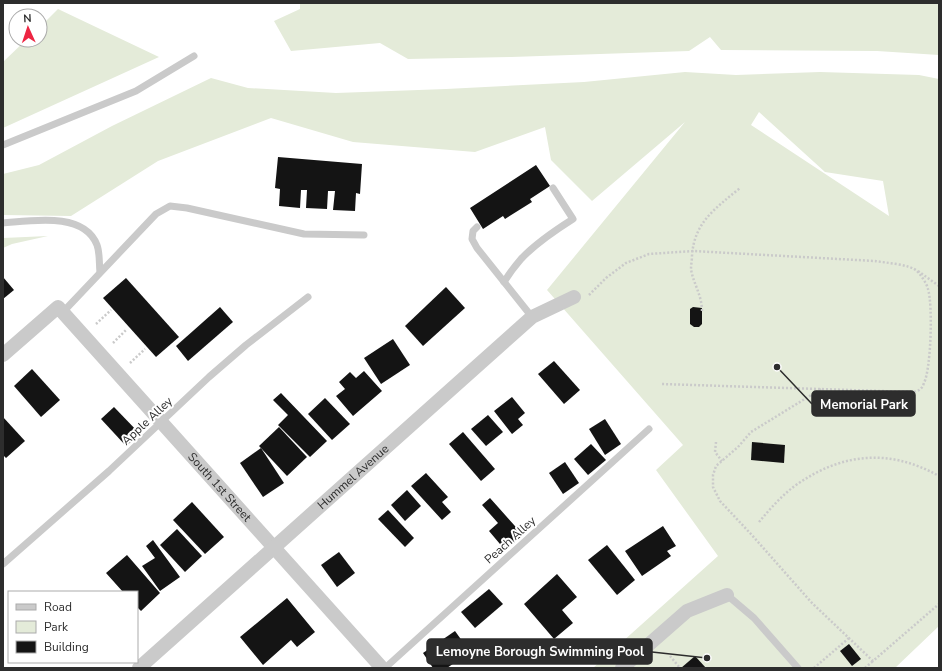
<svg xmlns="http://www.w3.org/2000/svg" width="942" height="671" viewBox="0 0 942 671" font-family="'Nunito Sans',sans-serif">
<rect width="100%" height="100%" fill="#fff"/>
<g fill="#e4ebd9" fill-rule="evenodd">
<polygon points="300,3 939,3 939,55 877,51 721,50 710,37 689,51 511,57 408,59 380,43 291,51 274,21 300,9"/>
<polygon points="58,9 159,57 3,128 3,62 26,40 40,40 40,27"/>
<path d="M685,72l51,3 84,-3 99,3 20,4v547l-44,42h-302l125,-112 -62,-86 27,-25 -136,-155 138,-168 -93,79 -41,-41 -6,-33 -70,25 -122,-10 -82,-24 -113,43 -87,55 -68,-1v-41l36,-9 73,-39 99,-48 37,10 88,5 110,-4 138,-7zM759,112l66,60 58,9 6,35 -138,-91z"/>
<polygon points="48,236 12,244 3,248 3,238"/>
</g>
<g fill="#141414">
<polygon points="278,157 362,164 360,194 356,193 355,211 333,210 335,191 328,191 327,209 306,208 307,190 301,190 300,208 279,206 280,189 275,188"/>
<polygon points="536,165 550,186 530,199 532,202 505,219 503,216 483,229 470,208"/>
<polygon points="3,277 14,290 3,299"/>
<polygon points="126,278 179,337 156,357 103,298"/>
<polygon points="446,287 465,308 423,346 405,326"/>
<polygon points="220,307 233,322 188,361 176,346"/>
<polygon points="693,307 702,308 702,324 699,327 694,327 690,324 690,309"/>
<polygon points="393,339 410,365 381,384 364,358"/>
<polygon points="554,361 580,390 564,404 538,374"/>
<polygon points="32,369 60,400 41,417 14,386"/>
<polygon points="364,371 382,391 353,416 336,396 345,389 339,382 350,372 356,378"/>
<polygon points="281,393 327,441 310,457 278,425 288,415 273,400"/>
<polygon points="512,397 525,413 518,419 523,425 512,434 494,411"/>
<polygon points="325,398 350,424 332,440 308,414"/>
<polygon points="114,407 140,434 126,446 101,419"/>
<polygon points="488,415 503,432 486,446 471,429"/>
<polygon points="3,417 25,441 6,458 3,455"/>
<polygon points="605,419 621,444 605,455 589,429"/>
<polygon points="279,427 307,457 287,476 259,446"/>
<polygon points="463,432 495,469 481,481 449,444"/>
<polygon points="752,442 785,445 784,463 751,460"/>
<polygon points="591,444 606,460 588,475 574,459"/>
<polygon points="261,448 284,483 263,497 240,463"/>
<polygon points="565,462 579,483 563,494 549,473"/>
<polygon points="426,473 448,497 442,502 451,512 442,520 411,486"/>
<polygon points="407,490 421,506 405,521 391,505"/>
<polygon points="490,498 523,535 505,550 489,531 498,523 482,505"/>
<polygon points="192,502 224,537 205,554 173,520"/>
<polygon points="388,510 414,538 405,547 378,519"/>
<polygon points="663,526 676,546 667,551 671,556 642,576 625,551"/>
<polygon points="177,529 202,556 185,572 160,545"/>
<polygon points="153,540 180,577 160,591 142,566 155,558 146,546"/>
<polygon points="607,545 635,580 617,595 588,560"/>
<polygon points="339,552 355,573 337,587 321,565"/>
<polygon points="127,555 160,593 141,611 137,607 137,592 123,592 106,573"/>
<polygon points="557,574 577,597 562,610 573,623 554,639 524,604"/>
<polygon points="489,589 503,604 475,628 461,612"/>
<polygon points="287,598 315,632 297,647 291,640 263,665 240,637"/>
<polygon points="455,631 470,652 447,668 433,668 423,653"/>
<polygon points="849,644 861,659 852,666 840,651"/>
<polygon points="695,656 706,668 681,668"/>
</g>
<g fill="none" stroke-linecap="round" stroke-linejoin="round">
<g stroke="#cacaca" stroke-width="2.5" stroke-dasharray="2 2" stroke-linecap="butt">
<polyline points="918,271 939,286"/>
<path d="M589,295l17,-17 20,-15 23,-9 44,-3 182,10c11,2 34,3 42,10 4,4 10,13 11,18 5,16 3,80 -4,94 -2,6 -5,8 -11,9l-252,-8"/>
<path d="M702,311c0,-16 -9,-28 -11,-42 0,-4 1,-9 1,-13 2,-34 24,-48 48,-68"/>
<polyline points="96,324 111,310"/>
<polyline points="113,343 127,329"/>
<polyline points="130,363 145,349"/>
<polyline points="821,389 751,432 738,447 716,466 713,475 713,487 720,501 750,533 812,603 873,661 939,604"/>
<polyline points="716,442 715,452 722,461"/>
<path d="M759,522c11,-13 23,-27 37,-37 46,-32 93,-37 143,-9"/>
<polyline points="670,656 680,668"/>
<polyline points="814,668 849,638"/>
<polyline points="865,668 873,661"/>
</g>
<g stroke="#cacaca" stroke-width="7">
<polyline points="3,145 136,91 194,56"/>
<path d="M3,223c27,-2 81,-12 94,22 3,8 2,19 3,27"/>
<polyline points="477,227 473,231 472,239 477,248 532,317"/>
<path d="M504,282c5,-8 11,-16 17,-23 15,-16 33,-28 52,-40l-20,-31"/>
<polyline points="63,312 156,214 170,206 187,208 304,234 364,235"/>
<polyline points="3,564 109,471 209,377 246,345 308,297"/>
<polyline points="727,595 754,618 798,668"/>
<polyline points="385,668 649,429"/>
</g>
<g stroke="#cacaca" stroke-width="14">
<path id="s1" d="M3,355l55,-48 324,361"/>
<path id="s2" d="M139,668l393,-351 42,-20"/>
<polyline points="622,668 687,611 727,595"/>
</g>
</g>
<g text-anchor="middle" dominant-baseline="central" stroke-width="4" stroke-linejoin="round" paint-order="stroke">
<g font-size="12" fill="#2d2d2d" stroke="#fff">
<text transform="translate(147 421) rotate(-43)">Apple Alley</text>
<text stroke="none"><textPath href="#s2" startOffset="287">Hummel Avenue</textPath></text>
<text stroke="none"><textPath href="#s1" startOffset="315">South 1st Street</textPath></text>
<text transform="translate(510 540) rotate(-42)">Peach Alley</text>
</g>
</g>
<path fill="none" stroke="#2d2d2d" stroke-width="1.5" d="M777 367L812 404M707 658L652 652"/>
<g fill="#2d2d2d" stroke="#fff" stroke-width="1.5">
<circle cx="777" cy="367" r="4"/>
<circle cx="707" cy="658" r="4"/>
</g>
<g fill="#2d2d2d" stroke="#2d2d2d" stroke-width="1.5">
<rect x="812" y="391" width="103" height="25" rx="4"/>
<rect x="427" y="639" width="225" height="25" rx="4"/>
</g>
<g font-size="13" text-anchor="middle" font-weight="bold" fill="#fff">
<text x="864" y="409">Memorial Park</text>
<text x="540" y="656">Lemoyne Borough Swimming Pool</text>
</g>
<rect width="942" height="671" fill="none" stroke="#2d2d2d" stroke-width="8"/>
<rect x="8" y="591" width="130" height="72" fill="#ffffff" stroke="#ababab"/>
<rect x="16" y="604" width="20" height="6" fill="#cacaca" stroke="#ababab"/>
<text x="44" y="611" font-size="12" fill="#2d2d2d">Road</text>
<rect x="16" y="621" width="20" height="12" fill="#e4ebd9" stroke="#ababab"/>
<text x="44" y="631" font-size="12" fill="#2d2d2d">Park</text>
<rect x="16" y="641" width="20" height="12" fill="#141414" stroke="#ababab"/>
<text x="44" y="651" font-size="12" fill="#2d2d2d">Building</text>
<g transform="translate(28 28) rotate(357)"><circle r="19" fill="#ffffff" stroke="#ababab"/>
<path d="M0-3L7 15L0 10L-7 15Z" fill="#ed2542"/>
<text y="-6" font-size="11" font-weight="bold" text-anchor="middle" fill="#2d2d2d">N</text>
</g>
</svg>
